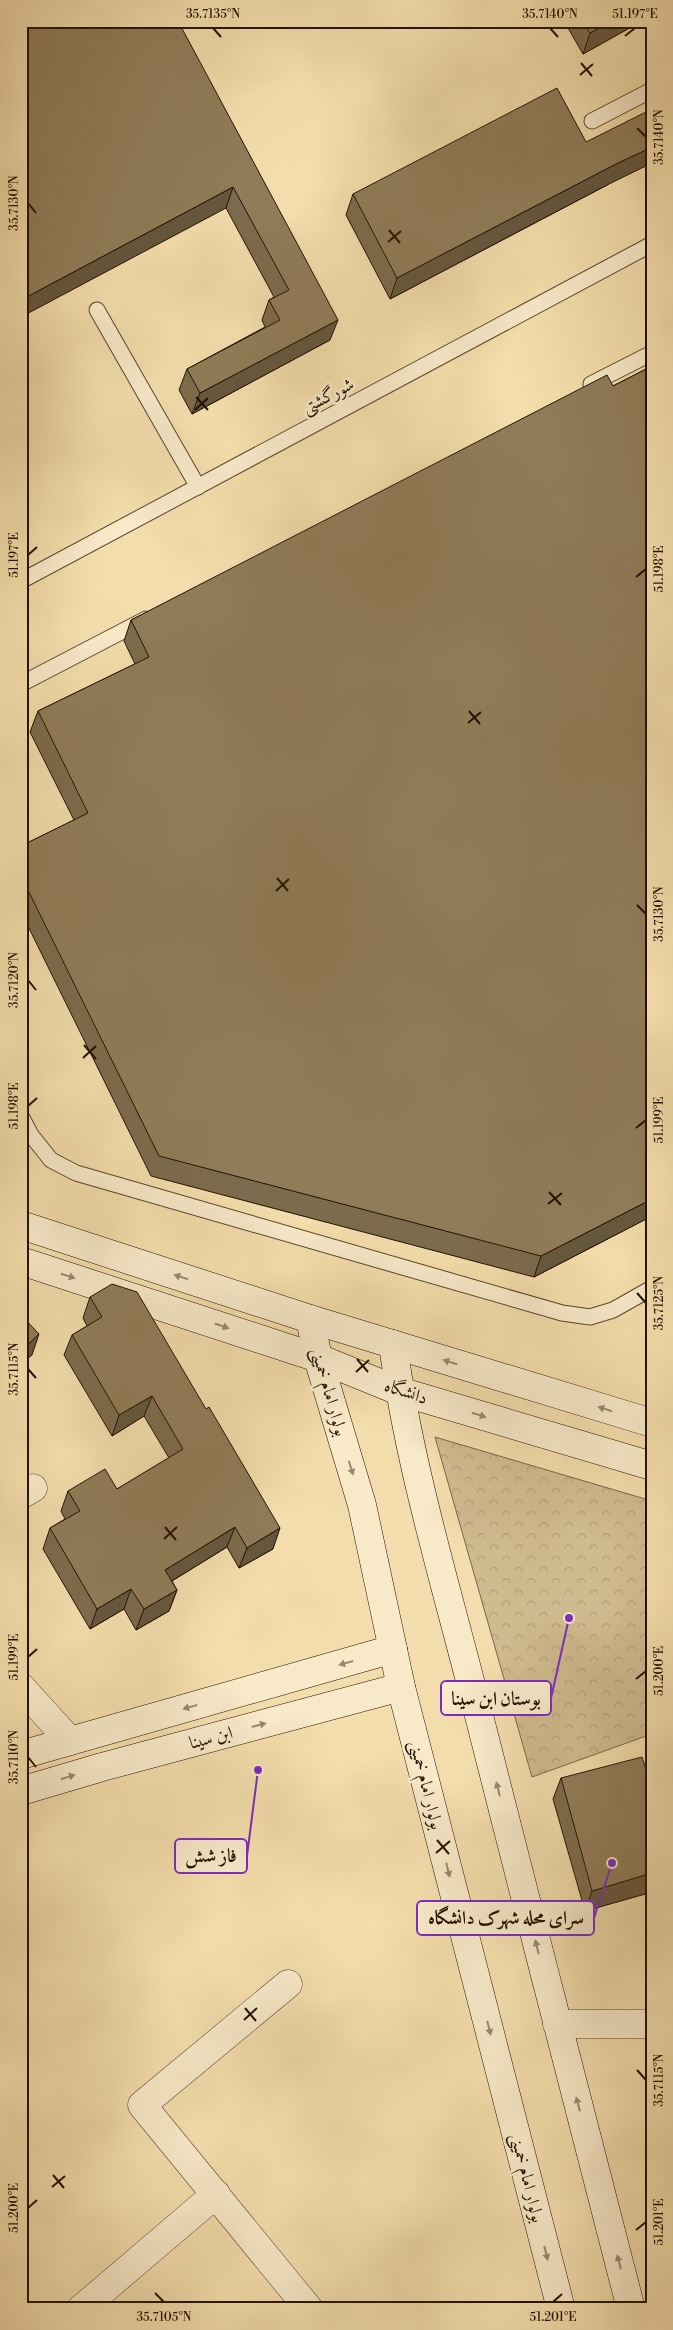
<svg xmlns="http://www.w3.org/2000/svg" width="673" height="2330" viewBox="0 0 673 2330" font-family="'Libre Bodoni',Amiri,serif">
<defs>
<pattern id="park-crowns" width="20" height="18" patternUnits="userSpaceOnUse" patternTransform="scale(1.25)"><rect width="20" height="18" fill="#d0ba8f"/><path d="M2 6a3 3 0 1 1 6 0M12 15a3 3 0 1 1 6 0" fill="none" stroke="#b29f7a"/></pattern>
</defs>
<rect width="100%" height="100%" fill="#f4ddac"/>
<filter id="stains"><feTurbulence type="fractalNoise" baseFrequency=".004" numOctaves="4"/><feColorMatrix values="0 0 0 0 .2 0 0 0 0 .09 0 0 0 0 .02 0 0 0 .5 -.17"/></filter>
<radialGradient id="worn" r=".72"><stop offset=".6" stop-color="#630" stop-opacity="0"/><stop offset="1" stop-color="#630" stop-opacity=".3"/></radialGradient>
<polygon fill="url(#park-crowns)" stroke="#7a6648" points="435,1437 652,1501 652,1740 649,1735 532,1777"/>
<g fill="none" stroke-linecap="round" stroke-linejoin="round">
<defs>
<g id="lane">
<polyline points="592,121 652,90"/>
<polyline points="97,310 198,487"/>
<polyline points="591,384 652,353"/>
<polyline points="21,581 652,244"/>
<polyline points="21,684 146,619"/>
<polyline points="21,1116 31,1135 51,1160 76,1173 562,1313 590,1317 613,1310 652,1288"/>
</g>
<g id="street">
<polyline points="21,1495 33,1488"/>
<polyline points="21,1687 70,1741"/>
<polyline points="288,1984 142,2105 309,2309"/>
<polyline points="557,2024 652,2024"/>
<polyline points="81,2309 216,2194"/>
</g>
<g id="secondary">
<polyline points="21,1225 310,1319 652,1423"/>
<polyline points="21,1261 318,1358 399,1391 652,1466"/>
<polyline points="310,1319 318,1358 362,1505 401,1687 561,2309"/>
<path d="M393,1344c16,122 53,241 83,360 51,202 103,403 155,605"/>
<polyline points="21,1755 393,1649"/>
<polyline points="21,1791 102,1767 401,1687"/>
</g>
</defs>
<use href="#lane" stroke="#57452b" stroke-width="17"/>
<use href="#street" stroke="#57452b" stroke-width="29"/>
<use href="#secondary" stroke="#231200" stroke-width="29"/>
<use href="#lane" stroke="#f8e9c9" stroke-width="15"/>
<use href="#street" stroke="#f8e9c9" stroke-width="28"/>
<use href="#secondary" stroke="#f8e9c9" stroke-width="28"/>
</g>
<g fill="#7c6b4d" stroke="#231200">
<polygon points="178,21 330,340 192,414 179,390 187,369 265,327 262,320 269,300 274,297 226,208"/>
<polygon points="564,21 642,21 583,54"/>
<polygon points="609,184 390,299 346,215 353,194"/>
<polygon points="652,366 652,1216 534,1277 151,1176 21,912 21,846 74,820 30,732 38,711 135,664 124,641 131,620 613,386"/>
<polygon points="90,1297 273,1549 239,1568 227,1547 172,1581 177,1590 169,1611 136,1630 124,1609 90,1629 43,1549 50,1528 65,1519 61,1511 68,1491 117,1489 169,1458 144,1416 112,1436 64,1355 72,1335 87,1326 83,1318"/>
<polygon points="561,1778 652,1788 652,1892 585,1911 553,1799"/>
</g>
<g fill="#65573e" stroke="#231200">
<polygon points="612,21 642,21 583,54 590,33"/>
<polygon points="652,147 652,163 609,184 390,299 397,278 616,164"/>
<polygon points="233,187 226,208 21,317 21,300"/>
<polygon points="338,320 330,340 192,414 200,393"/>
<polygon points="652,1199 652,1216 534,1277 541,1256"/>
<polygon points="39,1334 32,1355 21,1364 21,1351"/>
<polygon points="152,1396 144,1416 112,1436 119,1415"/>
<polygon points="235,1527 227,1547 157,1590 165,1570"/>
<polygon points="280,1528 273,1549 239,1568 247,1548"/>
<polygon points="131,1589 124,1609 90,1629 97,1609"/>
<polygon points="177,1590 169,1611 136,1630 144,1609"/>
<polygon points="652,1873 652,1892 585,1911 592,1891"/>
</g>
<g fill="#907c59" stroke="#231200">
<polygon points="21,21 178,21 338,320 200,393 187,369 280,320 269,300 289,290 233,187 21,300"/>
<polygon points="583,21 612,21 590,33"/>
<polygon points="557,88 586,142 652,109 652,147 616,164 397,278 353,194"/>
<polygon points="652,366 652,1199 541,1256 159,1156 21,876 21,846 88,813 38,711 149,657 131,620 607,375 613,386"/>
<polygon points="112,1284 137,1292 206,1409 209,1407 280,1528 247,1548 235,1527 165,1570 177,1590 144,1609 131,1589 97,1609 50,1528 80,1511 68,1491 105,1469 117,1489 183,1449 152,1396 119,1415 72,1335 102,1317 90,1297"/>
<polygon points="21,1315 39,1334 21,1351"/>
<polygon points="642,1757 652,1788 652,1873 592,1891 561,1778"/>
</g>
<defs><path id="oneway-solid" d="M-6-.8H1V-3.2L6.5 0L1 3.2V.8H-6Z" transform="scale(1.25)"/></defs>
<g fill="#98886f">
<use href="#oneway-solid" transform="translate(68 1276) rotate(17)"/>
<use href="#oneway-solid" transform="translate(181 1277) rotate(-162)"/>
<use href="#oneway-solid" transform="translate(222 1326) rotate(19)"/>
<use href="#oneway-solid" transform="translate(450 1362) rotate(-163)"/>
<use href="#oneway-solid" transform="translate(605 1409) rotate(-163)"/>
<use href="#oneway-solid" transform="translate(479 1415) rotate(17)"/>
<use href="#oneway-solid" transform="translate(351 1468) rotate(73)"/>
<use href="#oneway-solid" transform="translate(346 1663) rotate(164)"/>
<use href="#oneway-solid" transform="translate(190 1707) rotate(164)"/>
<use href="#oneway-solid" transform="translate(259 1725) rotate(-15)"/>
<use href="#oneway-solid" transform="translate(68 1777) rotate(-17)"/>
<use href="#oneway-solid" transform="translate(498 1789) rotate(-104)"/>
<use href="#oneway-solid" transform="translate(448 1870) rotate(76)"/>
<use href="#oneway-solid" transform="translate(537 1947) rotate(-104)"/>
<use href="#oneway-solid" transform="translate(489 2028) rotate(76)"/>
<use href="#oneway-solid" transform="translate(578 2104) rotate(-105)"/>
<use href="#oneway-solid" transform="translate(546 2253) rotate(76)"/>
<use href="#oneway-solid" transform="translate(619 2262) rotate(-105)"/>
</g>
<path fill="none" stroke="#231200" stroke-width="2" d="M213,28l8,9M550,28l8,9M625,36l10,-8M581,63l11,13M580,75l13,-11M637,128l9,9M28,203l8,10M389,230l11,13M388,242l13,-11M196,397l12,13M195,410l13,-12M28,555l9,-8M636,577l10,-8M469,711l11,13M468,723l13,-11M277,878l11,13M276,891l13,-12M637,905l9,9M28,980l8,10M84,1045l12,14M83,1058l13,-12M28,1106l9,-8M636,1128l10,-8M549,1192l12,13M548,1204l14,-11M637,1293l9,10M357,1359l11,13M28,1369l8,9M356,1372l13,-12M165,1527l11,13M164,1539l13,-12M28,1657l9,-8M636,1679l10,-8M28,1757l8,10M437,1840l12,14M436,1853l14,-12M245,2008l11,13M244,2020l13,-12M637,2070l9,10M53,2175l11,13M52,2187l13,-11M28,2208l9,-8M636,2230l10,-8M155,2293l9,9M553,2302l9,-8"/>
<g text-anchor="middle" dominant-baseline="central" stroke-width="5" stroke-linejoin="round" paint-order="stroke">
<g font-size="18" fill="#231200" stroke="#f8e9c9">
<text transform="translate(328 396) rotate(-28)">شورگشتی</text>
<text transform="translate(329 1392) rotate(74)">بولوار امام خمینی</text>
<text transform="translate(406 1392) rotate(19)">دانشگاه</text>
<text transform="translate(211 1738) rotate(-15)">ابن سینا</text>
<text transform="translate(426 1785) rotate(76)">بولوار امام خمینی</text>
<text transform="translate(527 2178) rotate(76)">بولوار امام خمینی</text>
</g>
</g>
<path fill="none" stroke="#7b2cbf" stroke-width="2" d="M569 1618L551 1698M258 1770L247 1856M612 1863L594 1918"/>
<g fill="#7b2cbf" stroke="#f8e9c9" stroke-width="2">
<circle cx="569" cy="1618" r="5"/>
<circle cx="258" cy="1770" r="5"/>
<circle cx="612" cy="1863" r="5"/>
</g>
<g fill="#f8e9c9" stroke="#7b2cbf" stroke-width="2">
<rect x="441" y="1681" width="110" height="34" rx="5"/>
<rect x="175" y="1839" width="72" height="34" rx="5"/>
<rect x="417" y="1901" width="177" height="34" rx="5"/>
</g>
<g font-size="19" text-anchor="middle" font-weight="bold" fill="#231200">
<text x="496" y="1705">بوستان ابن سینا</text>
<text x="211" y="1862">فاز شش</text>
<text x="506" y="1924">سرای محله شهرک دانشگاه</text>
</g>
<rect width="673" height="2330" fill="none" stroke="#f4ddac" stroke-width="55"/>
<rect x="28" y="28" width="618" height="2274" fill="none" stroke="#231200" stroke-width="2"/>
<g font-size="12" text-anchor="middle" fill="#231200">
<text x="213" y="18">35.7135°N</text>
<text x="550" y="18">35.7140°N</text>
<text x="635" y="18">51.197°E</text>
<text transform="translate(659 137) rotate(-90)" y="4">35.7140°N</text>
<text transform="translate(14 203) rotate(-90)" y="4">35.7130°N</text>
<text transform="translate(14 555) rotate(-90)" y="4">51.197°E</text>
<text transform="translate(659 569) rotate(-90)" y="4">51.198°E</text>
<text transform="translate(659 914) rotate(-90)" y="4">35.7130°N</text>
<text transform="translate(14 980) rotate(-90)" y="4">35.7120°N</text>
<text transform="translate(14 1106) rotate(-90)" y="4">51.198°E</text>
<text transform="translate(659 1120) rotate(-90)" y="4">51.199°E</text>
<text transform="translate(659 1303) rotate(-90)" y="4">35.7125°N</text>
<text transform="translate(14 1369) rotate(-90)" y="4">35.7115°N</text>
<text transform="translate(14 1657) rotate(-90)" y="4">51.199°E</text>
<text transform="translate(659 1671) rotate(-90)" y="4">51.200°E</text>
<text transform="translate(14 1757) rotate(-90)" y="4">35.7110°N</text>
<text transform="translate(659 2080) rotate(-90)" y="4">35.7115°N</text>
<text transform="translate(14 2208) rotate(-90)" y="4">51.200°E</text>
<text transform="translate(659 2222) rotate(-90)" y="4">51.201°E</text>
<text x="164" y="2321">35.7105°N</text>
<text x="553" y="2321">51.201°E</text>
</g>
<rect width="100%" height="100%" filter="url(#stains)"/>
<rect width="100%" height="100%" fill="url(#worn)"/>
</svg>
